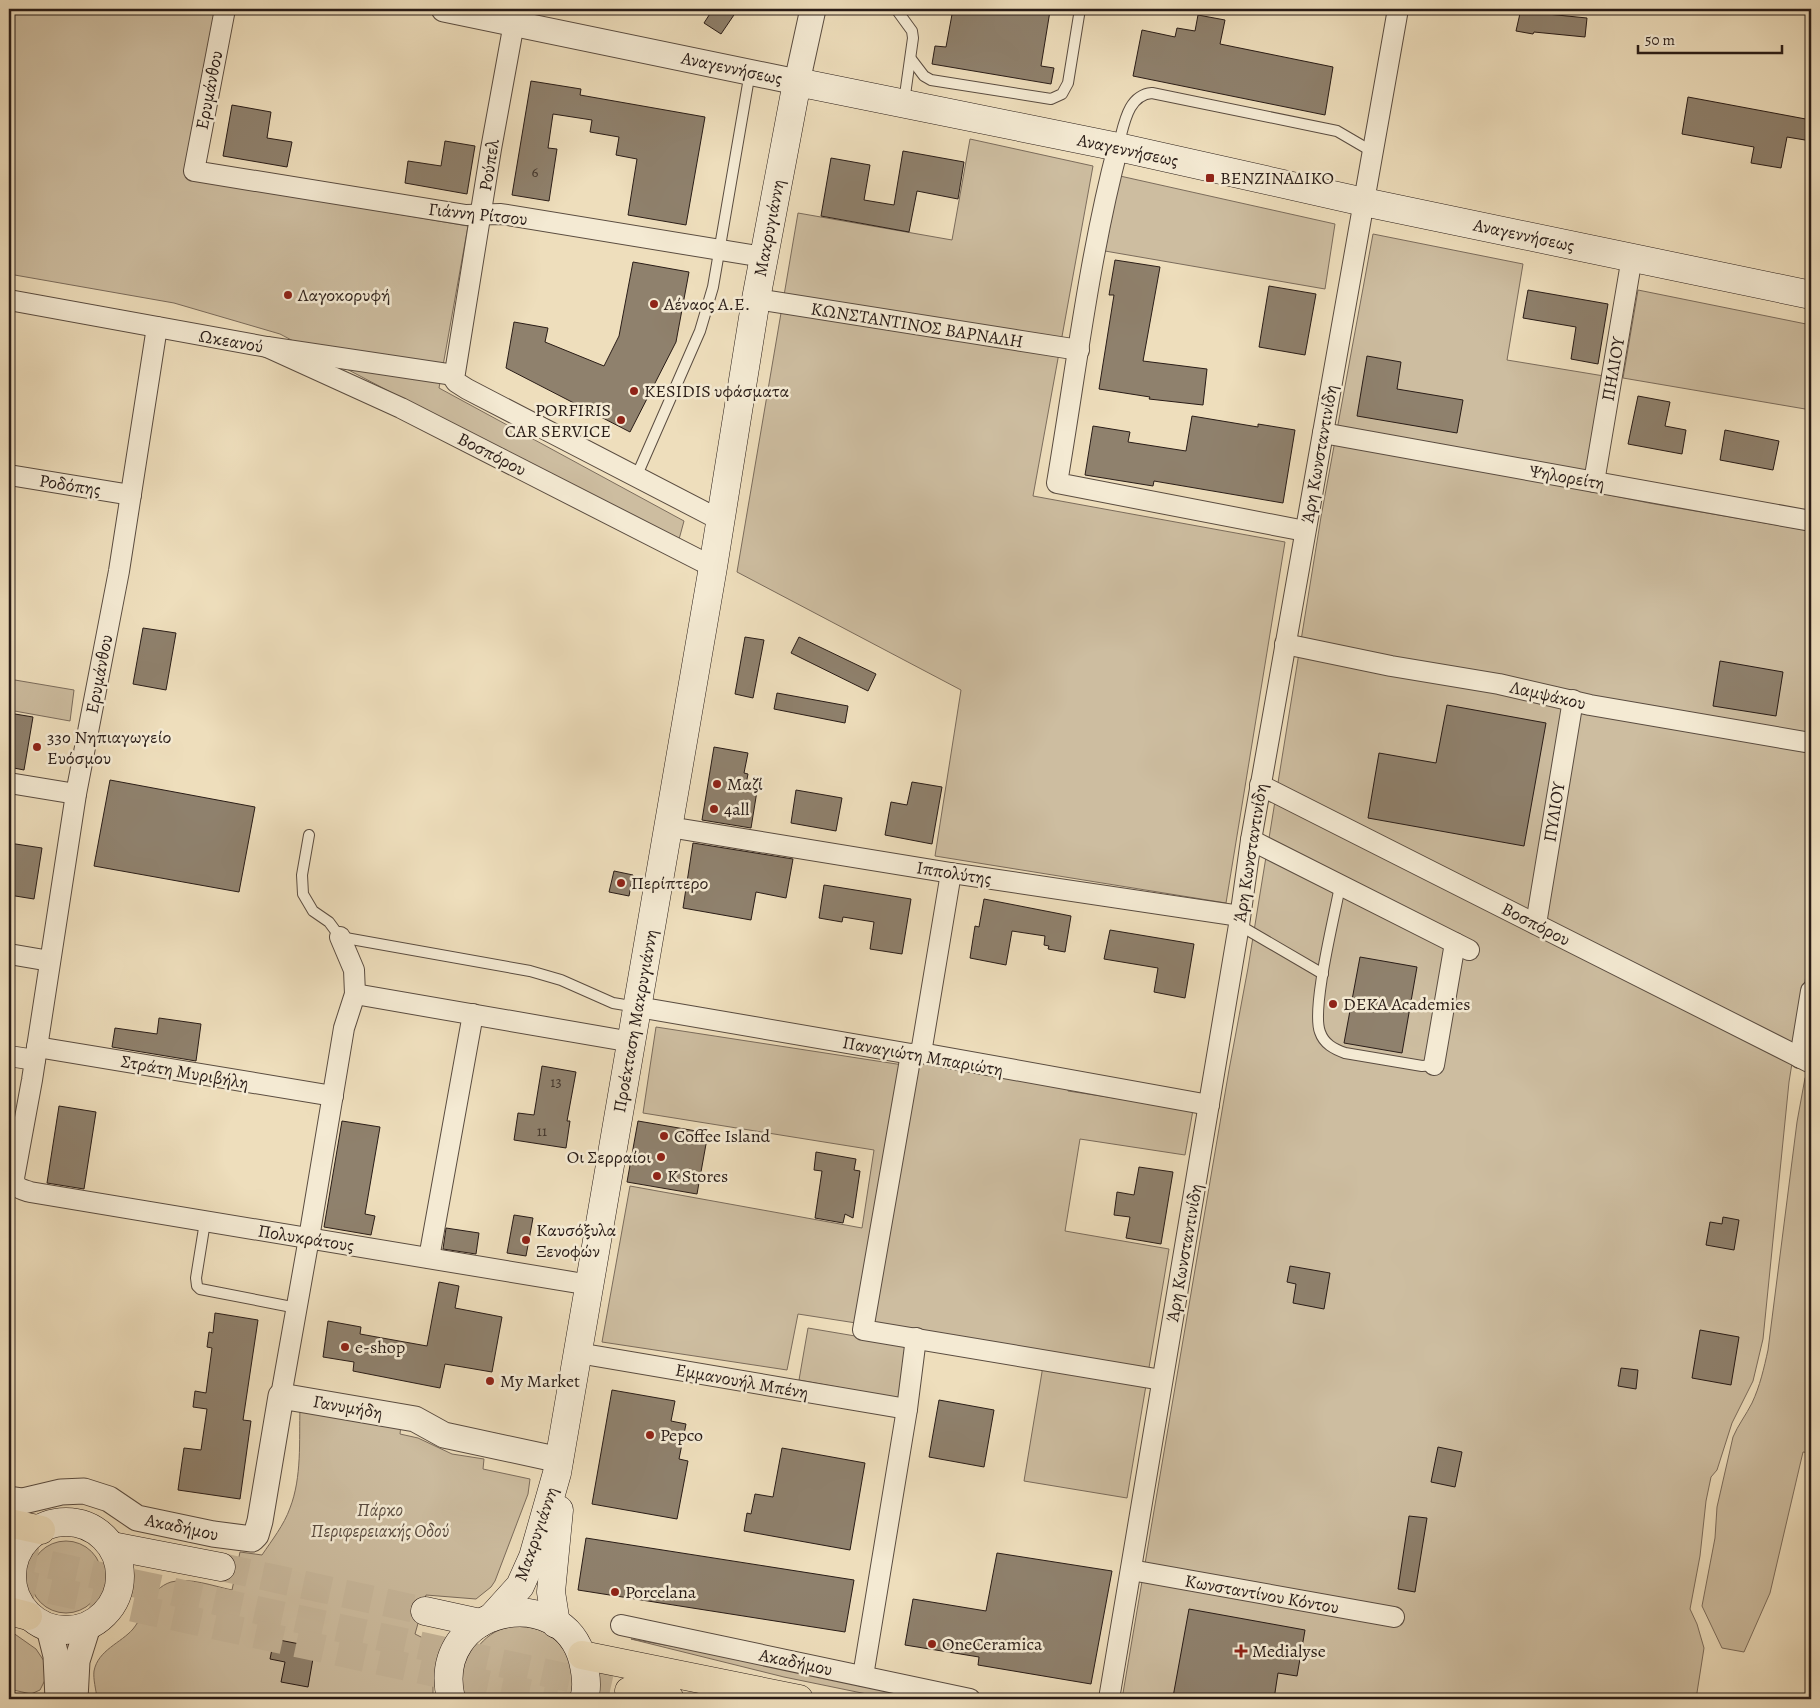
<svg xmlns="http://www.w3.org/2000/svg" width="1820" height="1708" viewBox="0 0 1820 1708" font-family="Alegreya,serif">
<rect width="100%" height="100%" fill="#eedebc"/>
<filter id="stains"><feTurbulence type="fractalNoise" baseFrequency=".004" numOctaves="4"/><feColorMatrix values="0 0 0 0 .2 0 0 0 0 .09 0 0 0 0 .02 0 0 0 .5 -.17"/></filter>
<radialGradient id="worn" r=".72"><stop offset=".6" stop-color="#630" stop-opacity="0"/><stop offset="1" stop-color="#630" stop-opacity=".3"/></radialGradient>
<g fill="#cdbda0" stroke="#7b6c5c">
<polygon points="9,9 216,9 186,178 468,226 439,388 684,521 678,543 280,334 174,303 9,274"/>
<polygon points="970,139 1093,166 1033,496 1285,542 1226,903 935,856 961,690 737,572 798,213 952,240"/>
<polygon points="1120,176 1335,224 1325,289 1105,251"/>
<polygon points="1373,234 1523,264 1507,360 1604,376 1585,490 1649,503 1811,531 1811,944 1789,1082 1763,1339 1753,1381 1732,1423 1717,1470 1711,1477 1706,1501 1700,1556 1690,1609 1697,1624 1704,1648 1696,1699 1122,1699 1229,1070 1248,968 1321,517"/>
<polygon points="1638,290 1811,325 1811,410 1623,378"/>
<polygon points="9,679 74,690 70,721 9,710"/>
<polygon points="656,1027 916,1067 917,1062 1068,1089 1068,1091 1193,1110 1185,1155 1080,1139 1065,1231 1169,1249 1127,1498 1024,1481 1042,1372 1043,1352 798,1314 787,1370 602,1342 630,1186 862,1228 874,1150 643,1113"/>
<path d="M1809,1072l2,1v380l-8,-1 -33,141 -26,59 -22,-4 -20,-42 13,-68 2,-31 16,-70c5,-12 13,-22 19,-34 8,-17 12,-35 16,-53l29,-228 8,-44z"/>
<polygon points="808,1328 914,1346 907,1400 799,1380"/>
<path d="M300,1408l101,17 -1,9 18,4 34,16 32,5 -1,10 47,10 -2,15 -33,87 -4,6 -15,12 -50,-4 -11,39 18,9v56h-309l-27,-1c-1,-8 -4,-19 -3,-27 4,-21 27,-28 39,-42 13,-16 16,-40 38,-47 18,-5 42,4 61,8l8,-38 22,3c10,-15 22,-30 28,-47 12,-31 9,-67 10,-100z"/>
<circle cx="66" cy="1577" r="36"/>
<path d="M513,1626c12,1 24,1 34,8 22,13 32,42 22,65h-99c-11,-24 2,-54 25,-67 5,-3 12,-4 18,-6z"/>
<polygon points="9,1630 36,1649 50,1670 40,1690 31,1694 9,1689"/>
<polygon points="631,1639 773,1664 938,1699 891,1699 784,1677"/>
</g>
<g fill="#8f816d" stroke="#291c17">
<polygon points="713,9 738,9 721,34 704,23"/>
<polygon points="953,9 1034,9 1050,11 1041,66 1054,68 1051,84 932,64 935,46 946,47"/>
<polygon points="1521,9 1537,11 1537,13 1587,18 1585,37 1534,32 1533,34 1516,31"/>
<polygon points="1198,15 1225,20 1220,44 1333,67 1325,115 1133,76 1142,30 1175,37 1177,28 1195,31"/>
<polygon points="531,81 581,89 580,95 705,117 686,225 628,215 637,159 616,155 619,137 590,132 592,120 553,114 548,148 557,149 549,201 512,195"/>
<polygon points="1688,97 1811,120 1811,141 1787,137 1781,168 1751,163 1754,147 1682,134"/>
<polygon points="232,105 271,112 267,138 292,142 287,167 223,156"/>
<polygon points="445,141 475,146 467,194 405,183 408,161 441,166"/>
<polygon points="903,151 964,162 958,199 917,191 909,232 821,216 831,158 870,165 864,200 894,205"/>
<polygon points="1115,260 1160,267 1143,361 1207,369 1203,405 1149,399 1150,397 1099,389 1114,295 1109,295"/>
<polygon points="633,262 689,272 676,342 630,432 506,368 514,322 548,328 545,342 604,366 619,336"/>
<polygon points="1269,286 1316,294 1305,355 1259,347"/>
<polygon points="1528,290 1608,304 1598,364 1571,359 1576,327 1523,318"/>
<polygon points="1367,356 1401,362 1397,389 1463,400 1457,433 1357,416"/>
<polygon points="1638,396 1670,402 1665,426 1686,430 1682,454 1628,444"/>
<polygon points="1192,416 1258,427 1258,424 1295,430 1283,503 1154,481 1153,486 1085,475 1093,426 1130,432 1128,442 1186,451"/>
<polygon points="1725,430 1779,441 1773,470 1720,460"/>
<polygon points="143,628 176,633 166,690 133,684"/>
<polygon points="745,637 764,640 753,698 735,694"/>
<polygon points="799,637 876,674 868,691 791,653"/>
<polygon points="1720,661 1783,672 1776,716 1713,706"/>
<polygon points="777,693 848,706 845,723 774,709"/>
<polygon points="1447,705 1546,723 1524,846 1368,818 1379,753 1436,763"/>
<polygon points="9,713 33,717 24,770 9,767"/>
<polygon points="714,747 748,753 744,773 748,774 745,789 757,791 751,828 702,820"/>
<polygon points="110,780 255,807 239,892 94,866"/>
<polygon points="912,782 942,787 932,844 885,835 891,802 907,805"/>
<polygon points="796,790 842,798 836,831 791,823"/>
<polygon points="9,843 42,848 34,899 9,895"/>
<polygon points="693,843 793,859 786,898 756,892 751,920 683,908"/>
<polygon points="614,871 633,875 629,896 609,892"/>
<polygon points="824,885 911,899 902,954 870,949 874,922 843,917 842,922 819,918"/>
<polygon points="984,899 1071,916 1065,952 1048,949 1049,946 1044,945 1045,936 1012,931 1006,965 970,958 975,926 979,927"/>
<polygon points="1110,930 1194,944 1185,998 1154,992 1158,968 1104,959"/>
<polygon points="1360,957 1417,967 1402,1053 1344,1043"/>
<polygon points="159,1018 201,1024 196,1061 112,1047 115,1028 157,1034"/>
<polygon points="542,1066 576,1072 567,1121 570,1121 566,1148 514,1140 518,1113 534,1115"/>
<polygon points="59,1106 96,1112 84,1189 47,1183"/>
<polygon points="342,1121 380,1127 365,1214 375,1216 371,1235 324,1227"/>
<polygon points="638,1121 708,1133 697,1194 627,1182"/>
<polygon points="816,1152 856,1159 854,1170 860,1171 853,1218 845,1214 843,1223 815,1218 822,1171 814,1170"/>
<polygon points="1139,1167 1173,1172 1161,1244 1126,1238 1130,1217 1114,1215 1117,1192 1134,1195"/>
<polygon points="514,1215 533,1218 526,1256 507,1253"/>
<polygon points="1723,1217 1739,1220 1734,1250 1706,1245 1710,1222 1722,1224"/>
<polygon points="446,1228 479,1233 476,1254 443,1249"/>
<polygon points="1290,1266 1330,1273 1324,1309 1293,1303 1296,1284 1287,1282"/>
<polygon points="439,1282 459,1286 455,1308 502,1317 492,1372 445,1364 440,1388 353,1371 354,1362 323,1357 328,1321 361,1327 360,1334 427,1346"/>
<polygon points="215,1313 258,1320 243,1420 251,1421 240,1499 178,1490 184,1448 201,1450 207,1409 193,1407 195,1391 206,1393 212,1348 207,1347 209,1332 213,1333"/>
<polygon points="1700,1330 1739,1337 1731,1385 1692,1378"/>
<polygon points="1621,1368 1638,1370 1636,1389 1618,1386"/>
<polygon points="612,1390 675,1401 671,1421 686,1424 679,1459 688,1461 677,1519 592,1504"/>
<polygon points="939,1400 994,1410 984,1467 929,1457"/>
<polygon points="1438,1447 1462,1452 1455,1487 1431,1482"/>
<polygon points="782,1448 865,1463 850,1550 744,1531 747,1513 751,1514 755,1494 773,1497"/>
<polygon points="1409,1516 1427,1518 1415,1592 1398,1589"/>
<polygon points="586,1538 854,1580 845,1632 578,1590"/>
<polygon points="997,1553 1112,1571 1091,1684 978,1665 979,1657 905,1645 913,1599 986,1611"/>
<polygon points="1189,1609 1305,1630 1297,1676 1278,1673 1274,1699 1188,1699 1173,1697"/>
<polygon points="274,1639 315,1647 308,1687 281,1682 285,1662 270,1659"/>
</g>
<g fill="none" stroke-linecap="round" stroke-linejoin="round">
<polyline stroke="#c7b79b" stroke-width="28" stroke-dasharray="28 14" stroke-linecap="butt" points="221,1567 425,1611"/>
<g stroke="#c7b79b" stroke-width="28" stroke-dasharray="28 14" stroke-linecap="butt">
<polyline points="9,1556 629,1691"/>
<polyline points="9,1581 556,1699"/>
</g>
<defs>
<g id="service">
<polyline points="896,9 912,31 913,38 904,102"/>
<polyline points="911,59 924,76 931,80 1051,99 1062,94 1068,83 1080,9"/>
<path d="M1118,146c6,-20 9,-51 34,-53l185,38 36,21"/>
<polyline points="637,475 700,331 713,287 750,72"/>
<polyline points="309,835 302,875 303,894 313,911 329,922 340,937 530,971 561,980 613,1003 637,1007"/>
<path d="M1340,886c-5,28 -29,123 -20,146 4,12 14,17 25,21l77,13 12,-1"/>
<polyline points="1239,925 1323,974"/>
<polyline points="205,1222 196,1278 197,1286 200,1289 297,1308"/>
</g>
<g id="minor">
<polyline points="225,9 194,171 466,215 501,214 763,257"/>
<polyline points="514,23 491,149 454,379 456,382 467,389 720,520"/>
<path d="M1118,147c-29,110 -42,224 -61,336l248,48"/>
<polyline points="756,299 1079,350"/>
<polyline points="9,300 267,347 454,375"/>
<path d="M157,327l-38,244 -43,223 -44,286 -18,98c1,11 8,11 16,14l560,93"/>
<polyline points="267,347 401,408 713,567"/>
<polyline points="1323,433 1811,521"/>
<polyline points="9,475 131,495"/>
<polyline points="1594,482 1632,257"/>
<polyline points="1285,644 1391,666 1499,684 1590,705 1811,743"/>
<polyline points="9,783 76,794"/>
<polyline points="1260,785 1811,1063"/>
<polyline points="669,827 951,873 1240,916"/>
<polyline points="1251,840 1469,950"/>
<polyline points="1536,924 1573,700"/>
<polyline points="9,954 50,961"/>
<polyline points="355,994 632,1042"/>
<polyline points="638,1007 911,1054 921,1053 1209,1105"/>
<polyline points="37,1047 333,1096"/>
<polyline points="921,1053 951,873"/>
<polyline points="911,1054 863,1330 1162,1380"/>
<polyline points="9,1056 35,1060"/>
<polyline points="1800,1058 1811,991"/>
<polyline points="1434,1065 1455,943"/>
<polyline points="429,1258 473,1014"/>
<polyline points="578,1353 907,1409"/>
<polyline points="281,1396 309,1238 344,1028 355,994 354,970 340,937"/>
<polyline points="1131,1570 1394,1617"/>
<polyline points="621,1625 970,1699"/>
<polyline points="863,1676 907,1409 916,1338"/>
<polyline points="1109,1699 1239,925 1251,840 1398,9"/>
</g>
<g id="tertiary">
<polyline points="444,9 797,82 813,9"/>
<polyline points="9,1499 23,1501 61,1492 84,1491 109,1499 137,1518 213,1534 252,1539 256,1535 260,1521 281,1396 415,1419 444,1435 560,1460"/>
<polyline points="49,1628 56,1656 58,1699"/>
<polyline points="75,1699 77,1661 88,1626"/>
</g>
<g id="secondary">
<circle cx="66" cy="1576" r="54"/>
<polyline points="112,1546 221,1567"/>
<polyline points="425,1611 480,1623"/>
<polyline points="492,1617 520,1586 533,1557 557,1473 713,567 756,299 797,82 1118,147 1364,202 1811,295"/>
<polyline points="556,1624 551,1592 559,1510"/>
<path d="M451,1699c-22,-93 112,-119 132,-38 3,13 5,26 1,38"/>
</g>
<g id="trunk">
<polyline points="9,1523 41,1530"/>
<polyline points="9,1611 28,1616"/>
<polyline points="582,1655 799,1699"/>
<polyline points="629,1691 670,1699"/>
</g>
</defs>
<use href="#service" stroke="#5a4c40" stroke-width="12"/>
<use href="#minor" stroke="#5a4c40" stroke-width="22"/>
<use href="#tertiary" stroke="#5a4c40" stroke-width="27"/>
<use href="#secondary" stroke="#291c17" stroke-width="29"/>
<use href="#trunk" stroke="#291c17" stroke-width="29"/>
<use href="#service" stroke="#f4ead3" stroke-width="10"/>
<use href="#minor" stroke="#f4ead3" stroke-width="20"/>
<use href="#tertiary" stroke="#f4ead3" stroke-width="25"/>
<use href="#secondary" stroke="#f4ead3" stroke-width="28"/>
<use href="#trunk" stroke="#eedebc" stroke-width="28"/>
</g>
<g fill="#8f2418" stroke="#f4ead3" stroke-width="2">
<rect x="1205" y="173" width="10" height="10" rx="2.5"/>
<circle cx="288" cy="295" r="5"/>
<circle cx="654" cy="304" r="5"/>
<circle cx="634" cy="391" r="5"/>
<circle cx="621" cy="420" r="5"/>
<circle cx="37" cy="747" r="5"/>
<circle cx="717" cy="784" r="5"/>
<circle cx="714" cy="809" r="5"/>
<circle cx="621" cy="883" r="5"/>
<circle cx="1333" cy="1004" r="5"/>
<circle cx="664" cy="1136" r="5"/>
<circle cx="661" cy="1157" r="5"/>
<circle cx="657" cy="1176" r="5"/>
<circle cx="526" cy="1240" r="5"/>
<circle cx="345" cy="1347" r="5"/>
<circle cx="490" cy="1381" r="5"/>
<circle cx="650" cy="1435" r="5"/>
<circle cx="615" cy="1592" r="5"/>
<circle cx="932" cy="1644" r="5"/>
<path d="M1238.5 1643.5h5v5h5v5h-5v5h-5v-5h-5v-5h5z"/>
</g>
<g text-anchor="middle" dominant-baseline="central" stroke-width="5" stroke-linejoin="round" paint-order="stroke">
<g font-size="15" fill="#42352c">
<text x="535" y="172">6</text>
<text x="556" y="1082">13</text>
<text x="542" y="1131">11</text>
</g>
<g font-size="18" fill="#291c17" stroke="#f4ead3">
<text transform="translate(732 68) rotate(12)">Αναγεννήσεως</text>
<text transform="translate(209 90) rotate(-79)">Ερυμάνθου</text>
<text transform="translate(1128 150) rotate(12)">Αναγεννήσεως</text>
<text transform="translate(489 165) rotate(-81)">Ρούπελ</text>
<text transform="translate(478 214) rotate(6)">Γιάννη Ρίτσου</text>
<text transform="translate(769 228) rotate(-79)">Μακρυγιάννη</text>
<text transform="translate(1524 235) rotate(12)">Αναγεννήσεως</text>
<text transform="translate(917 325) rotate(9)">ΚΩΝΣΤΑΝΤΙΝΟΣ ΒΑΡΝΑΛΗ</text>
<text transform="translate(231 341) rotate(10)">Ωκεανού</text>
<text transform="translate(1613 369) rotate(-80)">ΠΗΛΙΟΥ</text>
<text transform="translate(492 454) rotate(27)">Βοσπόρου</text>
<text transform="translate(1319 454) rotate(-80)">Άρη Κωνσταντινίδη</text>
<text transform="translate(1567 477) rotate(10)">Ψηλορείτη</text>
<text transform="translate(70 485) rotate(9)">Ροδόπης</text>
<text transform="translate(99 674) rotate(-79)">Ερυμάνθου</text>
<text transform="translate(1548 695) rotate(13)">Λαμψάκου</text>
<text transform="translate(1554 812) rotate(-81)">ΠΥΛΙΟΥ</text>
<text transform="translate(1250 853) rotate(-81)">Άρη Κωνσταντινίδη</text>
<text transform="translate(954 873) rotate(9)">Ιππολύτης</text>
<text transform="translate(1536 924) rotate(27)">Βοσπόρου</text>
<text transform="translate(635 1021) rotate(-80)">Προέκταση Μακρυγιάννη</text>
<text transform="translate(923 1056) rotate(10)">Παναγιώτη Μπαριώτη</text>
<text transform="translate(185 1072) rotate(10)">Στράτη Μυριβήλη</text>
<text transform="translate(306 1238) rotate(9)">Πολυκράτους</text>
<text transform="translate(1184 1253) rotate(-80)">Άρη Κωνσταντινίδη</text>
<text transform="translate(742 1381) rotate(10)">Εμμανουήλ Μπένη</text>
<text transform="translate(348 1407) rotate(10)">Γανυμήδη</text>
<text transform="translate(182 1527) rotate(12)">Ακαδήμου</text>
<text transform="translate(536 1534) rotate(-71)">Μακρυγιάννη</text>
<text transform="translate(1262 1594) rotate(10)">Κωνσταντίνου Κόντου</text>
<text transform="translate(796 1662) rotate(12)">Ακαδήμου</text>
</g>
<g font-size="18" fill="#291c17" stroke="#f4ead3" text-anchor="start">
<text x="1220" y="178">ΒΕΝΖΙΝΑΔΙΚΟ</text>
<text x="298" y="295">Λαγοκορυφή</text>
<text x="664" y="304">Αέναος Α.Ε.</text>
<text x="644" y="391">KESIDIS υφάσματα</text>
<text x="611" y="410" text-anchor="end">PORFIRIS<tspan x="611" dy="21">CAR SERVICE</tspan></text>
<text x="47" y="737">33ο Νηπιαγωγείο<tspan x="47" dy="21">Ευόσμου</tspan></text>
<text x="727" y="784">Μαζί</text>
<text x="724" y="809">4all</text>
<text x="631" y="883">Περίπτερο</text>
<text x="1343" y="1004">DEKA Academies</text>
<text x="674" y="1136">Coffee Island</text>
<text x="651" y="1157" text-anchor="end">Οι Σερραίοι</text>
<text x="667" y="1176">K Stores</text>
<text x="536" y="1230">Καυσόξυλα<tspan x="536" dy="21">Ξενοφών</tspan></text>
<text x="355" y="1347">e-shop</text>
<text x="500" y="1381">Μy Μarket</text>
<text x="660" y="1435">Pepco</text>
<text x="625" y="1592">Porcelana</text>
<text x="942" y="1644">OneCeramica</text>
<text x="1252" y="1651">Medialyse</text>
</g>
<g font-size="18" font-style="italic" fill="#5a4c40" stroke="#f4ead3">
<text x="380" y="1510">Πάρκο<tspan x="380" dy="21">Περιφερειακής Οδού</tspan></text>
</g>
</g>
<rect width="1820" height="1708" fill="none" stroke="#eedebc" stroke-width="30"/>
<rect x="10" y="10" width="1800" height="1688" fill="none" stroke="#291c17" stroke-width="2.5"/>
<rect x="15" y="15" width="1790" height="1678" fill="none" stroke="#291c17"/>
<path d="M1638 45v8h144v-8" fill="none" stroke="#291c17" stroke-width="2.5"/>
<text x="1645" y="45" font-size="15" fill="#291c17" stroke="#f4ead3" stroke-width="4" paint-order="stroke">50 m</text>
<rect width="100%" height="100%" filter="url(#stains)"/>
<rect width="100%" height="100%" fill="url(#worn)"/>
</svg>
